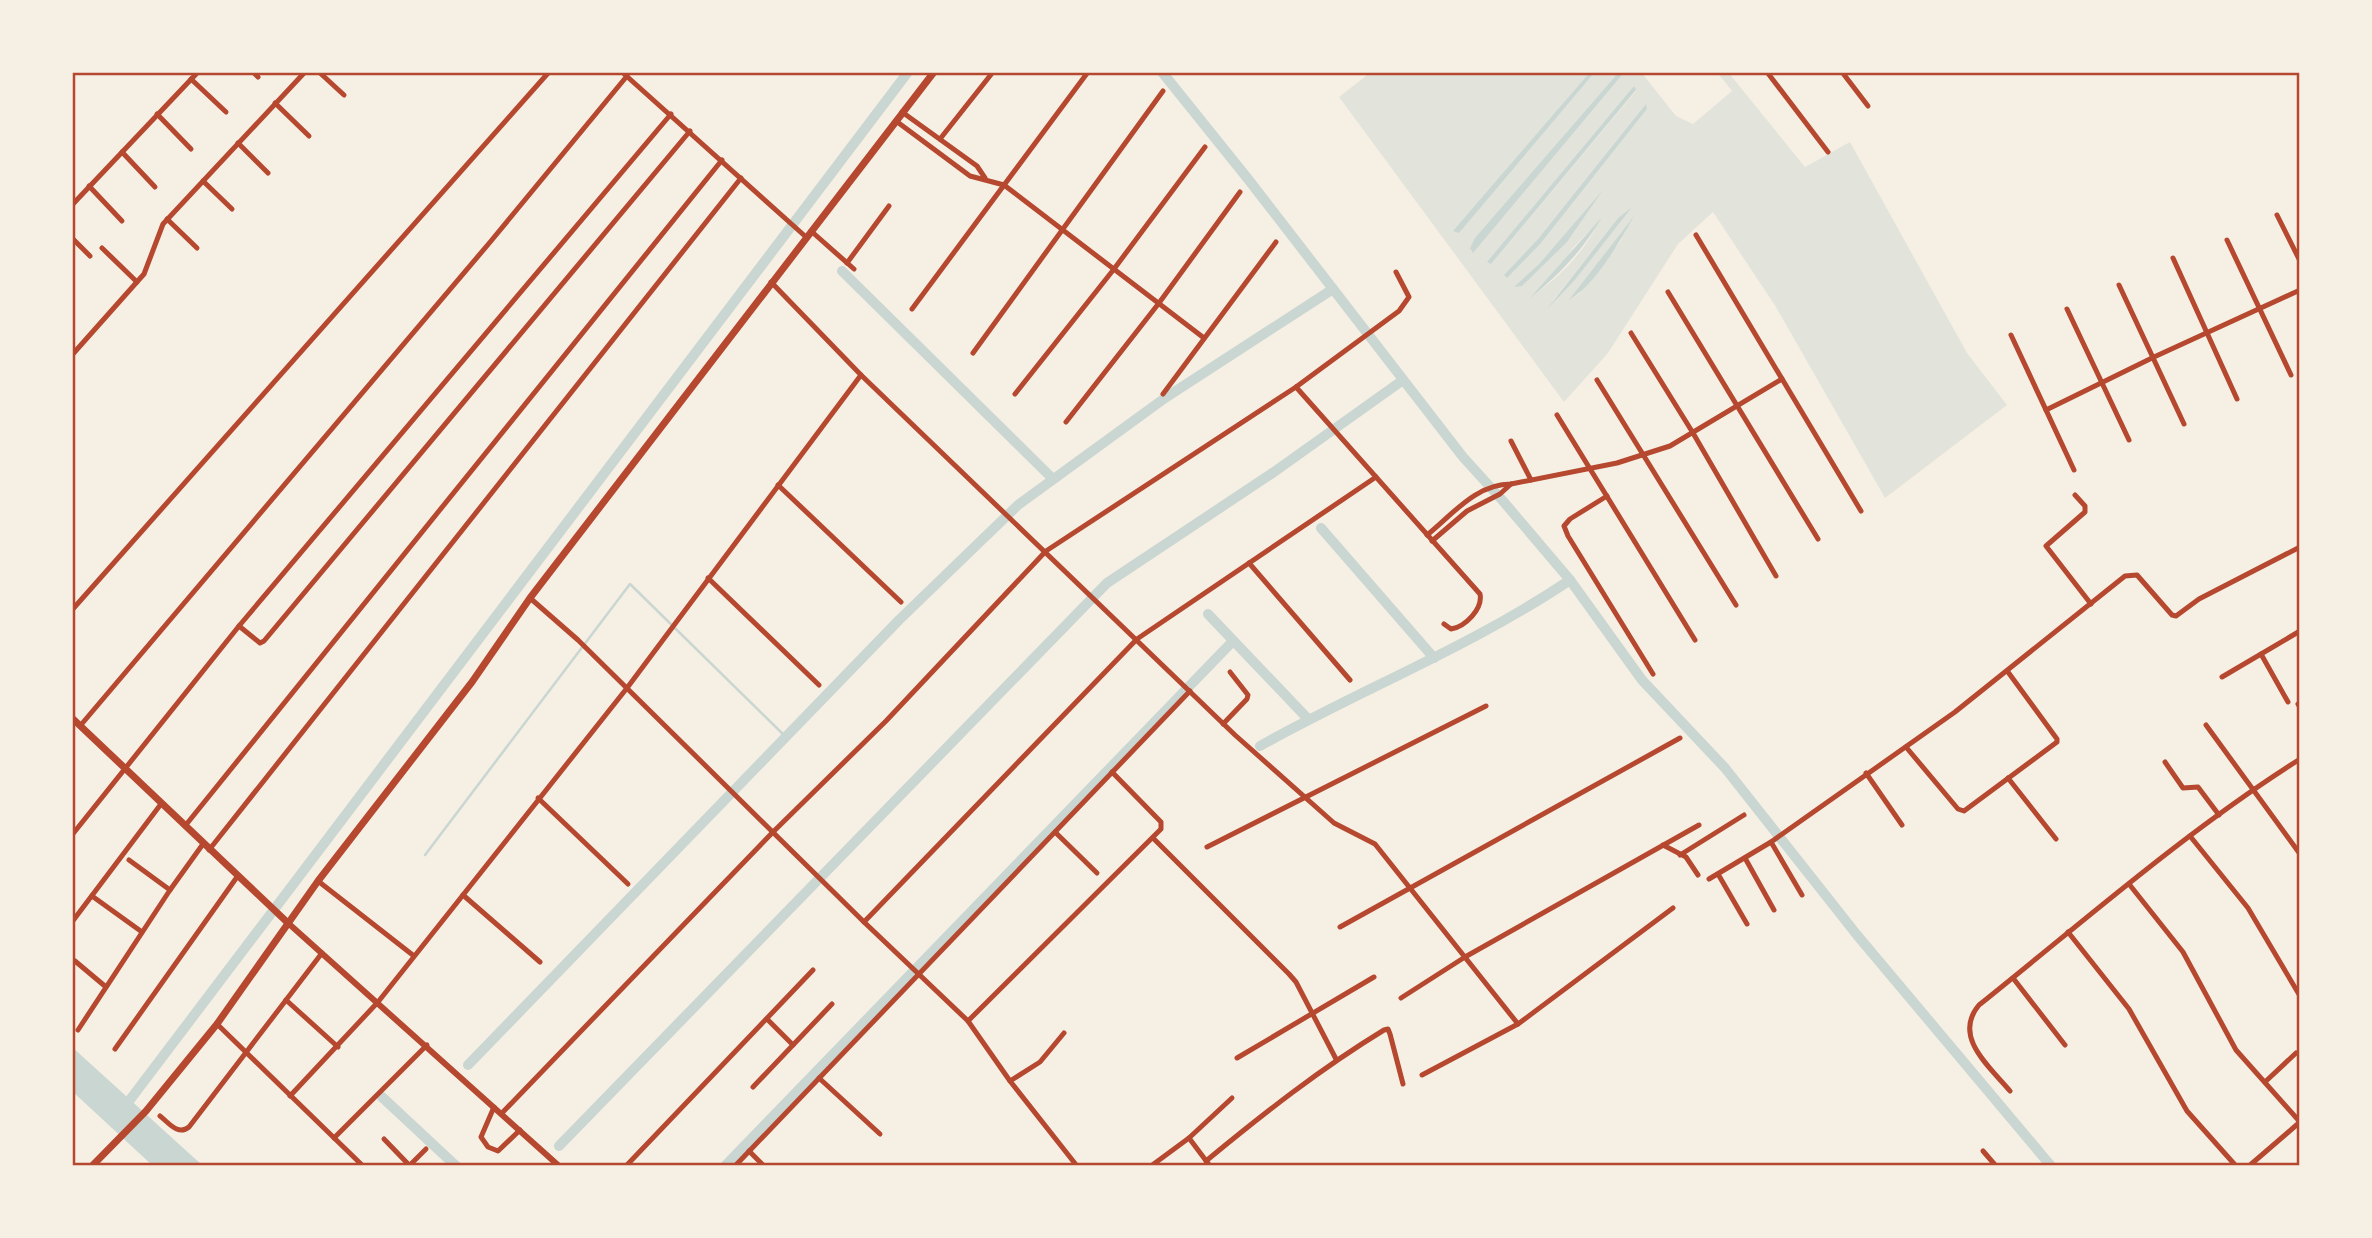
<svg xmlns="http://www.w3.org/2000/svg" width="2372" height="1238" viewBox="0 0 2372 1238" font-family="'PT Sans',sans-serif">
<rect width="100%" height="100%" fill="#f6efe4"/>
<path fill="#e2e4dc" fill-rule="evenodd" d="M1371,72h219l-136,159 5,1 136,-160h46l35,44 17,8 39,-33 -15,-19h11l77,95 45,-25 117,211 40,52 -122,93 -109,-191 -63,-95 -35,32 -70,109 -44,49 -225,-305zM1634,87l2,4 -145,173zM1646,105l1,4 -106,134 -37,32 34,-36zM1600,194l-33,48 -51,45 23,-23zM1628,210l-54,71 -23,22 67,-85zM1599,221c-13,28 -37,54 -63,72l26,-28 11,-17zM1630,221l-10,21 -41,52 -8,5z"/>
<g fill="#c9d6d2">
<polygon points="1590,72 1595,72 1459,233 1453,231"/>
<polygon points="1619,72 1621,76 1473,253 1470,248 1475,238"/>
<polygon points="1634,86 1636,90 1491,264 1487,262"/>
<polygon points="1646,104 1647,109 1541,243 1507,278 1504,275 1538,239"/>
<polygon points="1603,190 1567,242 1522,286 1514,287 1539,264"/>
<polygon points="1632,207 1574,281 1547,309 1618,218"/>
<path d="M1634,216c-15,27 -39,69 -65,84z"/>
<path d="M1602,217c-19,33 -42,57 -72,81z"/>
<polygon points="72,1047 203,1166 153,1166 72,1091"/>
</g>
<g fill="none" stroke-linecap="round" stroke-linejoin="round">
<polyline stroke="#c9d6d2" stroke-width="2.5" points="425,855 630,584 786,737"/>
<g stroke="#c9d6d2" stroke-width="10">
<polyline points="1162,72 1248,179 1463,457 1503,501 1570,580 1642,680 1725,768 1857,935 2051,1166"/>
<polyline points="842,271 1053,479"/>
<polyline points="1321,528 1434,658"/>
<polyline points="1208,614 1308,719"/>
<path d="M1260,746c102,-57 212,-100 310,-166"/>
<polyline points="468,1065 899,620 1018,505 1165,398 1333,289"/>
<polyline points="382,1097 456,1166"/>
<polyline points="123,1109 908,72"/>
<polyline points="559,1146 1107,583 1274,472 1403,380"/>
<polyline points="725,1166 1233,641"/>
</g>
<g stroke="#b5482f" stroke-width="5">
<polyline points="253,72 258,77"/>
<polyline points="319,72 344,95"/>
<polyline points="622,72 806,237"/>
<polyline points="1738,72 1739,72"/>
<polyline points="1767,72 1828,152"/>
<polyline points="1842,72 1868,106"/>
<polyline points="191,79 226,112"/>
<polyline points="275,103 309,136"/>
<polyline points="902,112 977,166 985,178"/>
<polyline points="157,114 191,149"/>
<polyline points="896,121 970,176 1004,185 1204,338"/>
<polyline points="940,139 993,72"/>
<polyline points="238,143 268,173"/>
<polyline points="122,152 155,187"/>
<polyline points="203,181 232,209"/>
<polyline points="89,186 122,221"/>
<polyline points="72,205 198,72"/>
<polyline points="2277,215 2300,261"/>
<polyline points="167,219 197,248"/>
<polyline points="811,231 854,269"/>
<polyline points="1696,235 1861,511"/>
<polyline points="72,238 90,256"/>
<polyline points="2227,240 2291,375"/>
<polyline points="102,248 137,282"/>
<polyline points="2173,258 2237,399"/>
<polyline points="847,263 889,206"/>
<polyline points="771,282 861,375 1235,735 1334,823 1375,844 1518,1024"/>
<polyline points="2119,285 2184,424"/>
<polyline points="1668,292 1818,539"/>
<polyline points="912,309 1088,72"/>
<polyline points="2067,309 2129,440"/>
<polyline points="1631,333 1693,433 1776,576"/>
<polyline points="2011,335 2074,470"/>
<polyline points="973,353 1163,91"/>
<polyline points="72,355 144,274 163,224 305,72"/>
<polyline points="1597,380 1736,605"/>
<path d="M1296,387l184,207c3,15 -15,33 -29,35l-7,-5"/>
<polyline points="1015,394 1114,269 1205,147"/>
<polyline points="1163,394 1276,242"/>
<polyline points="2046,410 2154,357 2300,290"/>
<polyline points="1557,415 1695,640"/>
<polyline points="1066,422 1159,303 1240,192"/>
<polyline points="1511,441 1531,480"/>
<polyline points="778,485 901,602"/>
<polyline points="2075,495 2085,506 2085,512 2046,546 2091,604"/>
<polyline points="1607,496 1570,519 1564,526 1568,536 1653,674"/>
<path d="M1427,535c26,-21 49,-51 84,-51l106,-21 53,-17 112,-67"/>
<polyline points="1432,541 1467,511 1500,494 1511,484"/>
<polyline points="1249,563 1350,680"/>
<polyline points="708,578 819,685"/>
<polyline points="530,598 578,640 864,922 968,1021 1010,1081 1077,1166"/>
<polyline points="72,610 549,72"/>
<polyline points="239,626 260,643 264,641 690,131"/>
<polyline points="2261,654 2288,702"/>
<polyline points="2222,677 2300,631"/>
<polyline points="2298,704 2300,707"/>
<polyline points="1223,724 1247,699 1248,695 1230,672"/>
<polyline points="2206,725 2300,854"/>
<polyline points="80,726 491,241 627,76"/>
<polyline points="1906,747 1958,809 1964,811 2057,742 2057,739 2008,672"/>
<polyline points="2165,762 2183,788 2198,787 2219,815"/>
<polyline points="1866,773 1902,825"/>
<polyline points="2008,778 2056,839"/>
<polyline points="538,798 628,884"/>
<polyline points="185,826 722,160"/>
<polyline points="1055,832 1097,873"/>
<polyline points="72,835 239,626 671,114"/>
<polyline points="2190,836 2248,908 2300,996"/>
<polyline points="1153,838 1289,974 1296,982 1336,1059"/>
<polyline points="1771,842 1802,895"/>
<polyline points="1663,845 1686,857 1698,875"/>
<polyline points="1207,847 1486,706"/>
<polyline points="209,850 741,178"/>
<polyline points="1680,855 1744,815"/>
<polyline points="1745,858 1774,910"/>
<polyline points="129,860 170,890"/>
<polyline points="1718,874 1747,924"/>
<polyline points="1709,879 1771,842 1955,712 2125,576 2137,575 2172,615 2176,616 2199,599 2300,547"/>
<polyline points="318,881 414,956"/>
<polyline points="2129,884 2183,952 2236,1050 2300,1122"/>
<polyline points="463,895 540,962"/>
<polyline points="92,896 142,932"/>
<polyline points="72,922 161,804"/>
<polyline points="864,922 1137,639 1376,477"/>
<polyline points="1340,927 1680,738"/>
<polyline points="2068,932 2129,1009 2187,1111 2236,1166"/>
<polyline points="75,961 106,987"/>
<polyline points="2013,978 2065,1045"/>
<polyline points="1401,998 1465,957 1699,825"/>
<polyline points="286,1000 338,1047"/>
<polyline points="767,1019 793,1045"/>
<polyline points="968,1021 1161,829 1161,822 1112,772"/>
<polyline points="217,1024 363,1166"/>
<polyline points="78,1030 170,890 203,844"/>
<polyline points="115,1049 237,877"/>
<polyline points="1237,1058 1374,977"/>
<polyline points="1422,1075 1518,1024 1673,908"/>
<polyline points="819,1078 880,1134"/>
<polyline points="1010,1081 1040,1062 1064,1033"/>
<polyline points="2265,1082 2296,1053"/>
<polyline points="753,1087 832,1004"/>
<path d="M2010,1091c-20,-24 -58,-54 -31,-86 105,-84 207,-174 321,-246"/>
<polyline points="290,1096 378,1002 463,895 627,688 861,375"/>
<polyline points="494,1107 481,1137 488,1147 498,1151 520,1130"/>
<polyline points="502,1113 773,832 886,721 1046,551 1296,387 1399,311 1409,297 1396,272"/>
<path d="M160,1116c9,7 18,20 29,11l133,-174"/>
<polyline points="334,1138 427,1045"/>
<polyline points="1189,1138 1210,1166"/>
<polyline points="384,1139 410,1166"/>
<polyline points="749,1151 764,1166"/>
<polyline points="1983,1151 1996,1166"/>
<path d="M1206,1161c57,-47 114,-92 178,-131l4,-1 2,5 13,50"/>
<polyline points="409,1166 426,1149"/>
<polyline points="626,1166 813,970"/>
<polyline points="735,1166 1190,691"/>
<polyline points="1151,1166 1189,1138 1232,1098"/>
<polyline points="2249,1166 2300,1122"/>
</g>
<polyline stroke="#b5482f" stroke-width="6" points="288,923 559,1166"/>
<g stroke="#b5482f" stroke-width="7">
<polyline points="72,718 288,923"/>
<polyline points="92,1166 146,1111 217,1024 318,881 472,682 530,598 934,72"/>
</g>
</g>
<rect width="2372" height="1238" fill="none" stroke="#f6efe4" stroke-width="147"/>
<rect x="74" y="74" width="2224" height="1090" fill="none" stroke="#b5482f" stroke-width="2.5"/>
</svg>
